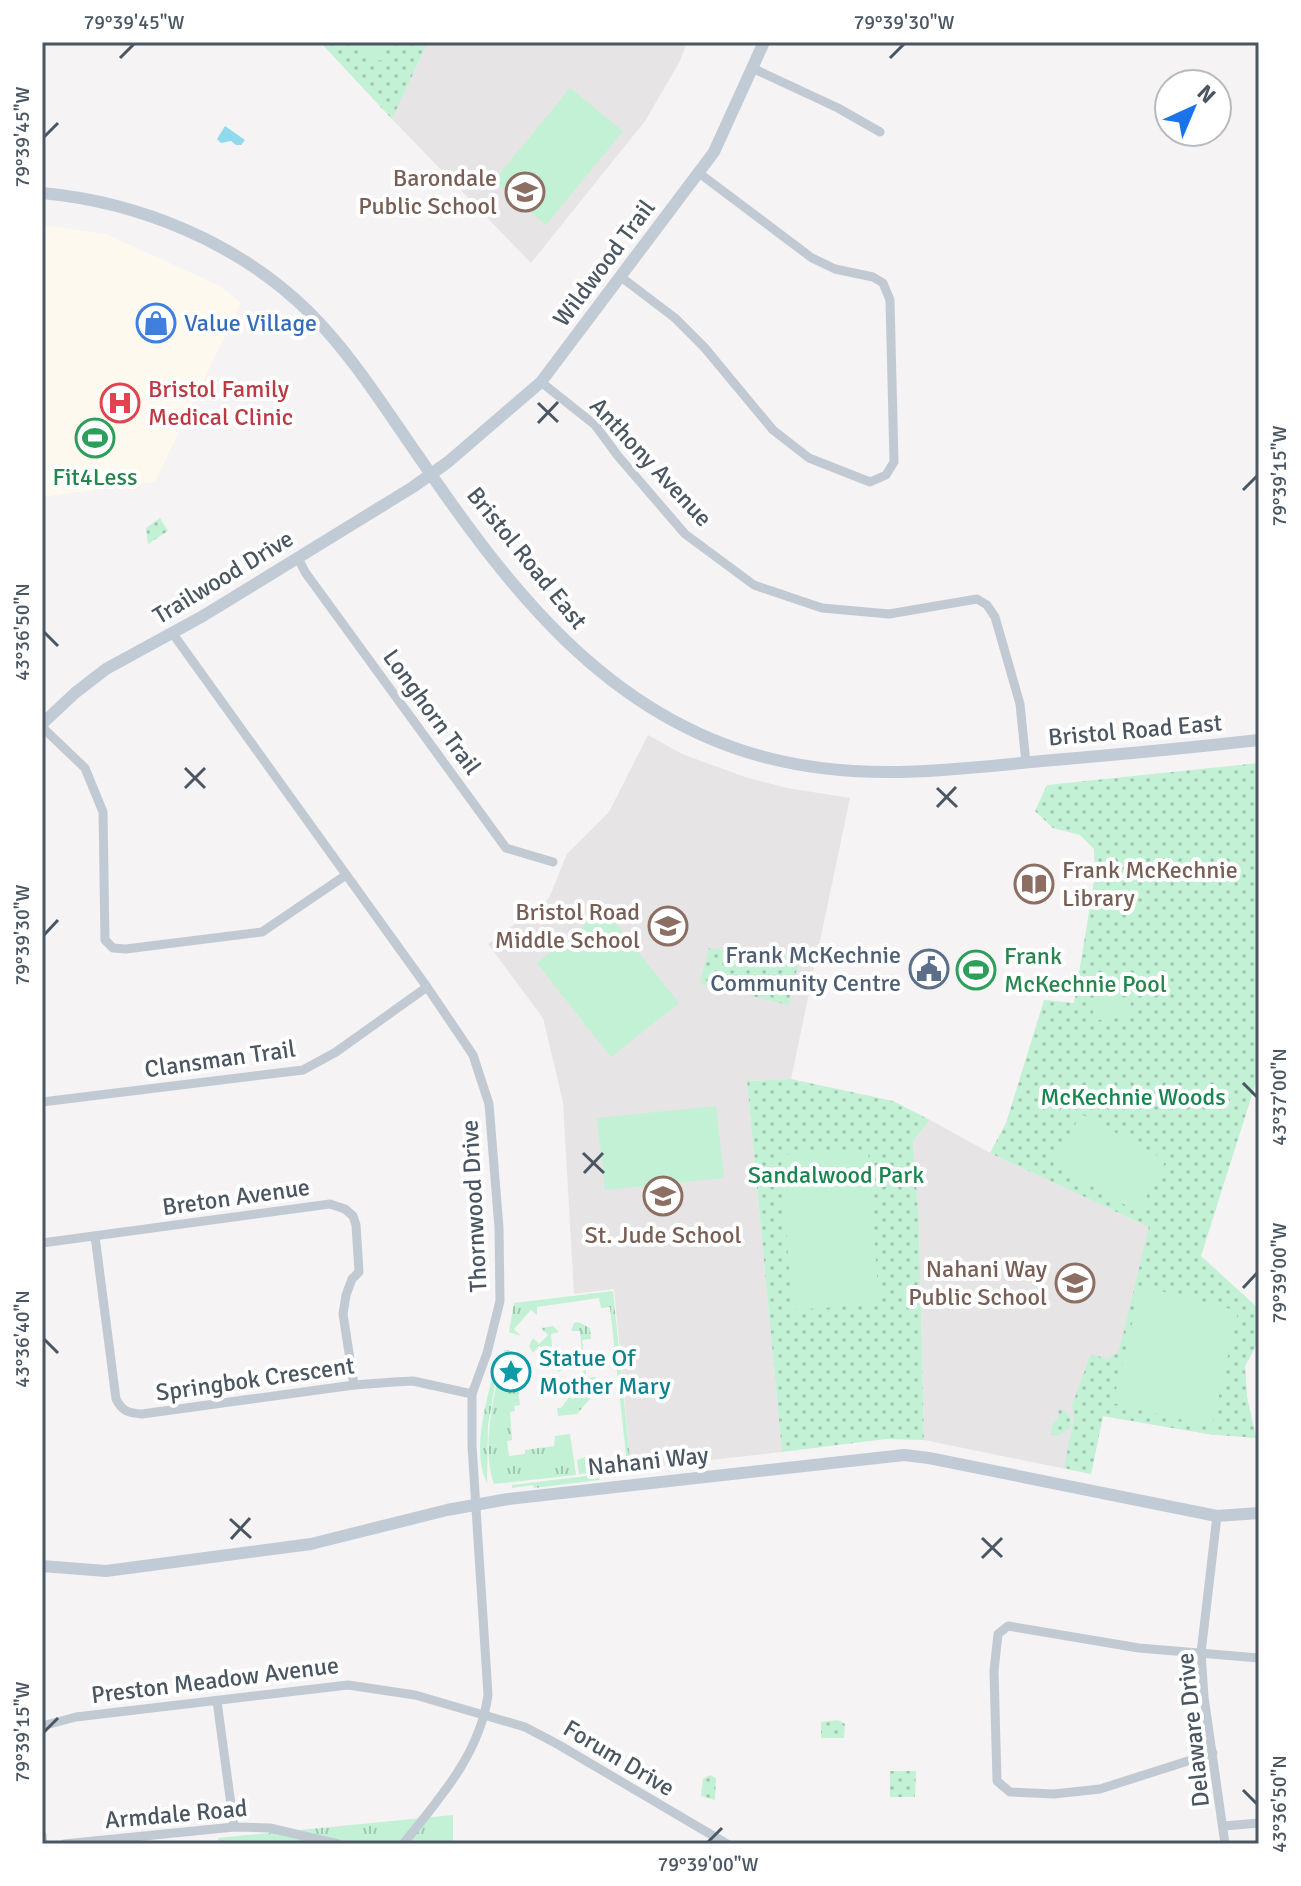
<svg xmlns="http://www.w3.org/2000/svg" width="1301" height="1886" viewBox="0 0 1301 1886" font-family="Signika,sans-serif">
<defs>
<pattern id="grass-tufts" width="24" height="20" patternUnits="userSpaceOnUse" patternTransform="scale(2)"><rect width="24" height="20" fill="#c3f1d5"/><path d="M3 7l-1-3M5 7V3M7 7l1-3M15 17l-1-3M17 17v-4M19 17l1-3" fill="none" stroke="#a0c6b0"/></pattern>
<pattern id="park-dots" width="8" height="8" patternUnits="userSpaceOnUse" patternTransform="scale(2)"><rect width="8" height="8" fill="#c3f1d5"/><path d="M2 2h.1M6 6h.1" fill="none" stroke="#a0c6b0" stroke-width="1.8" stroke-linecap="round"/></pattern>
<pattern id="water-ripples" width="26" height="14" patternUnits="userSpaceOnUse" patternTransform="scale(2)"><rect width="26" height="14" fill="#90daee"/><path d="M2 4q2-2 4 0t4 0M15 11q2-2 4 0t4 0" fill="none" stroke="#78b4c4"/></pattern>
</defs>
<rect width="100%" height="100%" fill="#f5f3f3"/>
<polygon fill="#fdf9ef" points="42,225 106,234 220,286 241,303 155,482 42,497"/>
<g fill="#e6e4e5">
<polygon points="428,42 687,42 680,61 645,121 531,263 392,119"/>
<polygon points="648,735 682,754 745,777 787,788 850,798 791,1079 747,1081 782,1452 631,1469 614,1289 574,1294 563,1102 543,1018 488,944 549,898 567,854 609,812"/>
<polygon points="930,1120 990,1153 1149,1227 1259,1309 1259,1340 1245,1366 1247,1397 1256,1438 1208,1434 1103,1416 1091,1474 924,1440 919,1223 913,1141"/>
</g>
<g fill="url(#grass-tufts)">
<polygon points="613,1291 631,1469 620,1470 618,1456 626,1455 610,1307 601,1308 599,1298 537,1307 537,1315 531,1310 514,1329 521,1336 509,1332 514,1303"/>
<polygon points="578,1322 590,1328 591,1339 582,1340 586,1378 596,1377 595,1393 577,1414 558,1416 557,1408 561,1408 569,1397 572,1399 584,1385 575,1378 584,1377 580,1331 571,1331 574,1323"/>
<polygon points="553,1326 559,1332 551,1334 553,1359 562,1358 563,1367 560,1372 546,1364 551,1356 539,1346 533,1353 529,1346 533,1338 539,1344 548,1335 541,1328"/>
<path d="M504,1350h5l-4,6 4,4 -4,7v10l9,2 9,-3 6,4 -12,2 3,23 -6,1 1,5 -5,1 2,28 -5,1 2,15 16,-2v-4l29,-4 1,-10 15,-2 6,41 -82,9c-14,-37 2,-97 10,-134z"/>
<path d="M496,1361l3,1 -11,63 -1,58c-17,-34 2,-89 9,-122z"/>
<polygon points="588,1456 604,1470 604,1472 579,1474 577,1460"/>
<polygon points="603,1474 599,1480 534,1488 533,1485 512,1488 512,1485"/>
<polygon points="453,1815 453,1844 219,1844 218,1838"/>
</g>
<g fill="url(#park-dots)">
<polygon points="320,42 428,42 392,119"/>
<polygon points="160,518 168,531 148,544 146,528"/>
<polygon points="1259,763 1259,1073 1201,1256 1259,1309 1259,1340 1245,1366 1247,1397 1256,1438 1208,1434 1103,1416 1091,1474 1064,1468 1074,1418 1072,1405 1091,1354 1108,1359 1119,1351 1149,1227 990,1153 1006,1123 1044,1000 1074,1003 1095,876 1094,849 1080,835 1053,828 1035,811 1047,785"/>
<polygon points="709,948 800,957 788,1005 700,983"/>
<polygon points="791,1079 893,1101 930,1120 913,1141 919,1223 924,1440 886,1439 782,1452 747,1081"/>
<polygon points="1058,1409 1063,1410 1071,1418 1070,1428 1058,1436 1051,1434 1053,1423 1059,1418"/>
<polygon points="838,1720 845,1724 844,1738 821,1738 821,1722"/>
<polygon points="890,1771 916,1771 915,1797 890,1797"/>
<polygon points="710,1775 716,1778 715,1800 701,1796 703,1779"/>
</g>
<g fill="#c3f1d5">
<polygon points="346,42 389,42 381,61 362,54"/>
<polygon points="570,88 623,131 546,225 494,181"/>
<polygon points="604,909 679,1003 611,1057 537,963"/>
<polygon points="1098,989 1120,993 1118,1002 1131,1004 1128,1018 1115,1015 1113,1023 1092,1018"/>
<polygon points="716,1106 724,1178 605,1190 597,1118"/>
<polygon points="1081,1114 1166,1160 1138,1212 1053,1165"/>
<polygon points="868,1150 879,1304 792,1310 781,1155"/>
<polygon points="1141,1286 1238,1311 1212,1427 1113,1403"/>
</g>
<polygon fill="url(#water-ripples)" points="225,126 245,140 241,145 236,145 231,141 221,143 217,139"/>
<g fill="none" stroke-linecap="round" stroke-linejoin="round">
<g stroke="#c1cad2" stroke-width="9">
<polyline points="752,68 838,108 880,132"/>
<polyline points="621,277 675,318 704,347 773,430 809,458 870,482 886,475 894,462 890,300 883,283 873,277 835,269 812,258 699,173"/>
<polyline points="541,382 595,425 618,456 685,534 754,585 822,608 889,614 977,599 987,605 995,617 1020,704 1026,763"/>
<polyline points="298,558 305,572 506,848 553,862"/>
<path d="M173,634l254,353 46,68 16,49 10,124 1,73 -13,52 -15,41v52l16,249c-8,59 -49,104 -85,149"/>
<polyline points="42,727 85,768 103,812 105,940 113,948 126,949 262,932 346,875"/>
<polyline points="42,1102 303,1070 336,1052 427,987"/>
<path d="M95,1236l21,163c6,12 12,14 26,15l212,-29 40,-3 19,-1 59,13"/>
<polyline points="42,1243 330,1204 345,1209 353,1216 356,1225 359,1272 352,1279 346,1295 343,1314 354,1385"/>
<polyline points="1217,1516 1201,1653 1204,1697 1225,1844"/>
<polyline points="217,1701 234,1827"/>
<polyline points="42,1726 76,1717 348,1685 415,1695 525,1727 559,1745 727,1844"/>
<polyline points="1213,1753 1100,1789 1054,1794 1010,1792 997,1781 994,1671 998,1634 1008,1626 1139,1648 1259,1658"/>
<polyline points="1224,1826 1259,1823"/>
<polyline points="42,1835 43,1844"/>
<polyline points="64,1844 234,1827 270,1828 338,1844"/>
</g>
<g stroke="#c1cbd6" stroke-width="12">
<path d="M42,193c98,9 197,50 267,119 43,43 75,95 110,145 89,130 187,260 349,301 94,24 179,12 274,3 72,-6 145,-13 217,-21"/>
<polyline points="42,724 75,693 106,669 203,616 413,487 448,462 541,382 714,152 764,42"/>
<polyline points="42,1566 106,1571 311,1544 447,1510 508,1499 904,1455 929,1458 1217,1516 1259,1513"/>
</g>
</g>
<path fill="none" stroke="#4a5661" stroke-width="3" d="M120,58l14,-14M890,58l14,-14M44,137l14,-14M538,403l20,19M538,423l20,-21M1243,490l14,-14M44,632l14,14M185,768l20,20M185,788l20,-20M937,788l20,19M937,807l19,-20M44,935l14,-15M1243,1083l14,14M583,1153l21,20M584,1173l19,-20M1243,1288l14,-15M44,1339l14,14M230,1519l21,19M982,1538l20,19M231,1539l19,-21M982,1558l20,-20M44,1732l14,-14M1243,1790l14,14M708,1842l14,-14"/>
<defs>
<symbol id="school-ring" viewBox="-11 -11 22 22"><circle r="9.5" fill="#fff" stroke="#8d6e63" stroke-width="1.5"/><path d="M0-5L7-2L0 1L-7-2ZM-4 1L0 2.5L4 1V4Q0 6-4 4Z" fill="#8d6e63"/></symbol>
<symbol id="shop-ring" viewBox="-11 -11 22 22"><circle r="9.5" fill="#fff" stroke="#3f7fe0" stroke-width="1.5"/><path d="M-5-2.5h2.3a2.7 3.5 0 0 1 5.4 0H5L5.5 6h-11ZM-1.5-2.5h3a1.5 2.3 0 0 0-3 0Z" fill="#3f7fe0"/></symbol>
<symbol id="hospital-ring" viewBox="-11 -11 22 22"><circle r="9.5" fill="#fff" stroke="#e0444e" stroke-width="1.5"/><path d="M-5-5h3v3.5h4V-5h3V5h-3V1.5h-4V5h-3Z" fill="#e0444e"/></symbol>
<symbol id="stadium-ring" viewBox="-11 -11 22 22"><circle r="9.5" fill="#fff" stroke="#2e9e5b" stroke-width="1.5"/><path d="M0-5a6.5 5 0 1 0 0 10a6.5 5 0 1 0 0-10ZM-3.5-1.8h7v3.6h-7Z" fill="#2e9e5b"/></symbol>
<symbol id="library-ring" viewBox="-11 -11 22 22"><circle r="9.5" fill="#fff" stroke="#8d6e63" stroke-width="1.5"/><path d="M-6-4Q-3-5.5-.7-3.5V5Q-3 3-6 4ZM6-4Q3-5.5 .7-3.5V5Q3 3 6 4Z" fill="#8d6e63"/></symbol>
<symbol id="civic-ring" viewBox="-11 -11 22 22"><circle r="9.5" fill="#fff" stroke="#5c6f8a" stroke-width="1.5"/><path d="M-.6-6.5H3V-4.5H.6V-3L4-1V1h2V6H-6V1h2V-1L-.6-3ZM-1.2 2.5V6h2.4V2.5Z" fill="#5c6f8a"/></symbol>
<symbol id="sight-ring" viewBox="-11 -11 22 22"><circle r="9.5" fill="#fff" stroke="#0f9aa8" stroke-width="1.5"/><path d="M0-6L1.8-2.2L6-1.7L2.9 1.2L3.7 5.4L0 3.3L-3.7 5.4L-2.9 1.2L-6-1.7L-1.8-2.2Z" fill="#0f9aa8"/></symbol>
</defs>
<g fill-rule="evenodd">
<use href="#school-ring" x="503" y="170" width="44" height="44"/>
<use href="#shop-ring" x="134" y="301" width="44" height="44"/>
<use href="#hospital-ring" x="98" y="381" width="44" height="44"/>
<use href="#stadium-ring" x="73" y="416" width="44" height="44"/>
<use href="#library-ring" x="1012" y="862" width="44" height="44"/>
<use href="#school-ring" x="646" y="904" width="44" height="44"/>
<use href="#civic-ring" x="907" y="947" width="44" height="44"/>
<use href="#stadium-ring" x="954" y="948" width="44" height="44"/>
<use href="#school-ring" x="641" y="1174" width="44" height="44"/>
<use href="#school-ring" x="1053" y="1261" width="44" height="44"/>
<use href="#sight-ring" x="489" y="1350" width="44" height="44"/>
</g>
<g text-anchor="middle" dominant-baseline="central" stroke-width="8" stroke-linejoin="round" paint-order="stroke">
<g font-size="24" fill="#785e54" stroke="#fff" text-anchor="end">
<text x="497" y="178">Barondale<tspan x="497" dy="28">Public School</tspan></text>
<text x="1062" y="870" text-anchor="start">Frank McKechnie<tspan x="1062" dy="28">Library</tspan></text>
<text x="640" y="912">Bristol Road<tspan x="640" dy="28">Middle School</tspan></text>
<text x="663" y="1235" text-anchor="middle">St. Jude School</text>
<text x="1047" y="1269">Nahani Way<tspan x="1047" dy="28">Public School</tspan></text>
</g>
<g font-size="24" fill="#4a5661" stroke="#fff">
<text transform="translate(604 263) rotate(-53)">Wildwood Trail</text>
<text transform="translate(651 462) rotate(47)">Anthony Avenue</text>
<text transform="translate(527 558) rotate(51)">Bristol Road East</text>
<text transform="translate(223 577) rotate(-31)">Trailwood Drive</text>
<text transform="translate(432 712) rotate(54)">Longhorn Trail</text>
<text transform="translate(1135 730) rotate(-5)">Bristol Road East</text>
<text transform="translate(220 1059) rotate(-8)">Clansman Trail</text>
<text transform="translate(236 1197) rotate(-8)">Breton Avenue</text>
<text transform="translate(474 1206) rotate(-93)">Thornwood Drive</text>
<text transform="translate(255 1379) rotate(-8)">Springbok Crescent</text>
<text transform="translate(648 1461) rotate(-6)">Nahani Way</text>
<text transform="translate(215 1680) rotate(-7)">Preston Meadow Avenue</text>
<text transform="translate(1193 1730) rotate(-96)">Delaware Drive</text>
<text transform="translate(619 1758) rotate(31)">Forum Drive</text>
<text transform="translate(176 1814) rotate(-5)">Armdale Road</text>
</g>
<g font-size="24" fill="#366cbe" stroke="#fff" text-anchor="start">
<text x="184" y="323">Value Village</text>
</g>
<g font-size="24" fill="#be3a42" stroke="#fff" text-anchor="start">
<text x="148" y="389">Bristol Family<tspan x="148" dy="28">Medical Clinic</tspan></text>
</g>
<g font-size="24" fill="#27864d" stroke="#fff">
<text x="95" y="477">Fit4Less</text>
<text x="1004" y="956" text-anchor="start">Frank<tspan x="1004" dy="28">McKechnie Pool</tspan></text>
</g>
<g font-size="24" fill="#4e5e75" stroke="#fff" text-anchor="end">
<text x="901" y="955">Frank McKechnie<tspan x="901" dy="28">Community Centre</tspan></text>
</g>
<g font-size="24" fill="#17864f" stroke="#fff">
<text x="1133" y="1097">McKechnie Woods</text>
<text x="836" y="1175">Sandalwood Park</text>
</g>
<g font-size="24" fill="#0d838f" stroke="#fff" text-anchor="start">
<text x="539" y="1358">Statue Of<tspan x="539" dy="28">Mother Mary</tspan></text>
</g>
</g>
<rect width="1301" height="1886" fill="none" stroke="#ffffff" stroke-width="88"/>
<g transform="translate(1193 108) rotate(44)"><circle r="38" fill="#ffffff" stroke="#b7bbc0" stroke-width="2"/>
<path d="M0-6L14 30L0 20L-14 30Z" fill="#1a73e8"/>
<text y="-12" font-size="22" font-weight="bold" text-anchor="middle" fill="#4a5661">N</text>
</g>
<rect x="44" y="44" width="1213" height="1798" fill="none" stroke="#4a5661" stroke-width="3"/>
<g font-size="20" text-anchor="middle" fill="#4a5661">
<text x="134" y="29">79°39'45"W</text>
<text x="904" y="29">79°39'30"W</text>
<text transform="translate(22 137) rotate(-90)" y="7">79°39'45"W</text>
<text transform="translate(1279 476) rotate(-90)" y="7">79°39'15"W</text>
<text transform="translate(22 632) rotate(-90)" y="7">43°36'50"N</text>
<text transform="translate(22 935) rotate(-90)" y="7">79°39'30"W</text>
<text transform="translate(1279 1097) rotate(-90)" y="7">43°37'00"N</text>
<text transform="translate(1279 1273) rotate(-90)" y="7">79°39'00"W</text>
<text transform="translate(22 1339) rotate(-90)" y="7">43°36'40"N</text>
<text transform="translate(22 1732) rotate(-90)" y="7">79°39'15"W</text>
<text transform="translate(1279 1804) rotate(-90)" y="7">43°36'50"N</text>
<text x="708" y="1871">79°39'00"W</text>
</g>
</svg>
